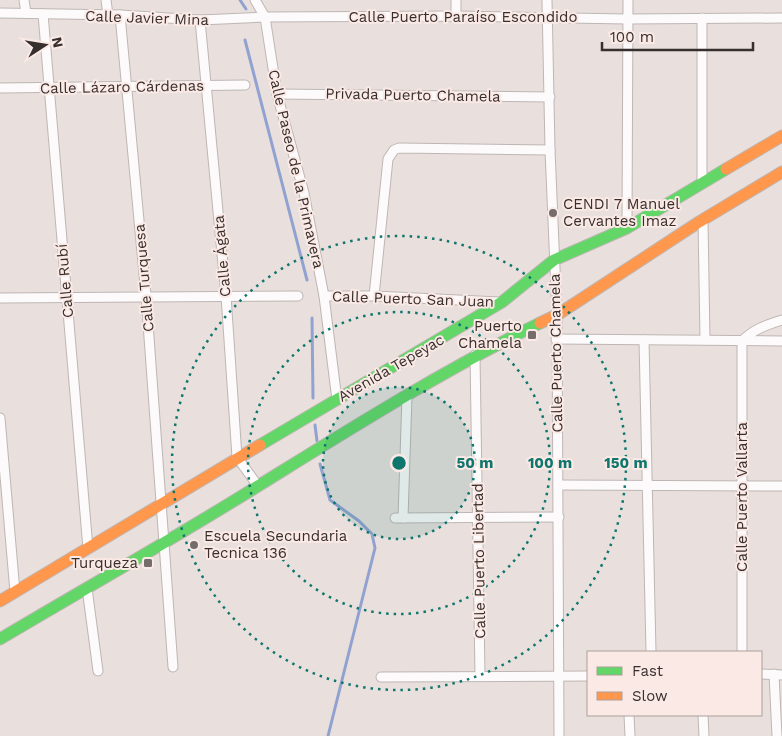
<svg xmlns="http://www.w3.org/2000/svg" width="782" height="736" viewBox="0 0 782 736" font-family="'Work Sans',sans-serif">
<rect width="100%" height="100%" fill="#e9e0dd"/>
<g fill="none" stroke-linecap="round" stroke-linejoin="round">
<g stroke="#91a2d1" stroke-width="3">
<polyline points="240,0 246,9"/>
<polyline points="245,40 307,280"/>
<polyline points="312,318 313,398"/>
<polyline points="315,425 317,441"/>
<polyline points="320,464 330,500 359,521 372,534 375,548 328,736"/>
</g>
<defs>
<g id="street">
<polyline points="24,0 26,13"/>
<polyline points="106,0 108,15"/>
<polyline points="255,0 265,17 277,94 304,193 324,296 337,400"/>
<polyline points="456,0 456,16"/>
<polyline points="547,0 550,150 557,315 559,736"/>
<polyline points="0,13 120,15 200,20 265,17 456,16 628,19 782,18"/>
<polyline points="43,14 88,549"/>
<polyline points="120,15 146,296 173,667"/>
<polyline points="200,20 226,296 237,457 258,486"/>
<polyline points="0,88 245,85"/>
<polyline points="277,94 550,97"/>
<polyline points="702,184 702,18"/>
<polyline points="703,220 705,340"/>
<polyline points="627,228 628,0"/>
<polyline points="324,296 374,296 499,302"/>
<polyline points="374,296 388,159 394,150 399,148 550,150"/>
<polyline points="0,298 298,296"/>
<polyline points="556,339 782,341"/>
<polyline points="644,340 651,652"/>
<polyline points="475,355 480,676"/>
<polyline points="0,418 15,592"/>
<polyline points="558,485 782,486"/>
<polyline points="395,518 559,517"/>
<polyline points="403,518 407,396"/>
<polyline points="87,588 98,671"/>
<path d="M742,652v-311c12,-12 24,-16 40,-21"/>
<polyline points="761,674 782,675"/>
<polyline points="774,674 777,736"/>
<polyline points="381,677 588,676"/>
<polyline points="629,715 630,736"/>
<polyline points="703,715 704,736"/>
</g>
<g id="fast">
<polyline points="260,445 502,302 554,260 627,228 726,169"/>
<path d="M0,639c86,-51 173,-100 258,-153 92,-57 184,-115 282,-163"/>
</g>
<g id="slow">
<polyline points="726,169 782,136"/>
<polyline points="540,323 557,315 699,222 782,172"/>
<polyline points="0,601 260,445"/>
</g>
</defs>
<use href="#street" stroke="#beb6b4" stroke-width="11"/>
<use href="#fast" stroke="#beb6b4" stroke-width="13"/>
<use href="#slow" stroke="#beb6b4" stroke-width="13"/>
<use href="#street" stroke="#fcfafa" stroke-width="9"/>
<use href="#fast" stroke="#63d668" stroke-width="11"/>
<use href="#slow" stroke="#ff974d" stroke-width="11"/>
</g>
<circle cx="399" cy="463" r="76" fill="#0f766e" fill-opacity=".12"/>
<g fill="none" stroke="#0f766e" stroke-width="2.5" stroke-dasharray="2.5 5">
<circle cx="399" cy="463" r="76"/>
<circle cx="399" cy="463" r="151"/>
<circle cx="399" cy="463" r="227"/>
</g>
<g fill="#756d6b" stroke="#fbe9e5" stroke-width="2">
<circle cx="553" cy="213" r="5"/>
<rect x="527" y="330" width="10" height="10" rx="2.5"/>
<circle cx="194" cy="545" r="5"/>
<rect x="143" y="558" width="10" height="10" rx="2.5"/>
</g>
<g text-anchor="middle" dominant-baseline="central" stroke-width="4" stroke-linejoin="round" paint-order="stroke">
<g font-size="15" fill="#362f2d" stroke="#fbe9e5">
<text x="463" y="17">Calle Puerto Paraíso Escondido</text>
<text transform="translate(147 18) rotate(2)">Calle Javier Mina</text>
<text transform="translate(122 87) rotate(-1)">Calle Lázaro Cárdenas</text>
<text transform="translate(413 95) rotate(1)">Privada Puerto Chamela</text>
<text transform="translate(296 169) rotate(77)">Calle Paseo de la Primavera</text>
<text transform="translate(222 256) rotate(-95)">Calle Ágata</text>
<text transform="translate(144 278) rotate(-95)">Calle Turquesa</text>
<text transform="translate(65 281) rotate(-95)">Calle Rubí</text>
<text transform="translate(413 299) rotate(2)">Calle Puerto San Juan</text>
<text transform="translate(556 353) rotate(-91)">Calle Puerto Chamela</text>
<text transform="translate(391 368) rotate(-30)">Avenida Tepeyac</text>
<text transform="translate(742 497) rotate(-90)">Calle Puerto Vallarta</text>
<text transform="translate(479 561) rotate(-91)">Calle Puerto Libertad</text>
</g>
<g font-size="15" fill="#362f2d" stroke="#fbe9e5" text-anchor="start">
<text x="563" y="204">CENDI 7 Manuel<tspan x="563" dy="17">Cervantes Imaz</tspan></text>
<text x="522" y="326" text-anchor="end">Puerto<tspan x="522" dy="17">Chamela</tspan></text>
<text x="204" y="536">Escuela Secundaria<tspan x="204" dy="17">Tecnica 136</tspan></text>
<text x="138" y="563" text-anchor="end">Turqueza</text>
</g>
</g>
<circle cx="399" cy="463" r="8" fill="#0f766e" stroke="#fbe9e5" stroke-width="2.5"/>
<g font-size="15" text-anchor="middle" font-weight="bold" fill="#0f766e" stroke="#fbe9e5" stroke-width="4" stroke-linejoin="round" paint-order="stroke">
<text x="475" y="468">50 m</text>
<text x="550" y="468">100 m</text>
<text x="626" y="468">150 m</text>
</g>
<rect x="587" y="651" width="175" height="65" fill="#fbe9e5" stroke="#ac9f9b"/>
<rect x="597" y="667" width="25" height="8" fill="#63d668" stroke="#ac9f9b"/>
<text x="632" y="676" font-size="15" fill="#362f2d">Fast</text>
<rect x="597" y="692" width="25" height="8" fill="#ff974d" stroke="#ac9f9b"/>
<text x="632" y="701" font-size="15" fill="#362f2d">Slow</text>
<g transform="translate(45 45) rotate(78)" stroke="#fbe9e5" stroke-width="4" paint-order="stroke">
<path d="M0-4L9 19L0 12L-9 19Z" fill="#362f2d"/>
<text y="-8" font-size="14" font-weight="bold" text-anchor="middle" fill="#362f2d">N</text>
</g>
<path d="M602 42v8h151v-8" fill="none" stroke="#362f2d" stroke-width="2.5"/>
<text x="610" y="42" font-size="15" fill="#362f2d" stroke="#fbe9e5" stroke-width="4" paint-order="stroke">100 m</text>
</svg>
